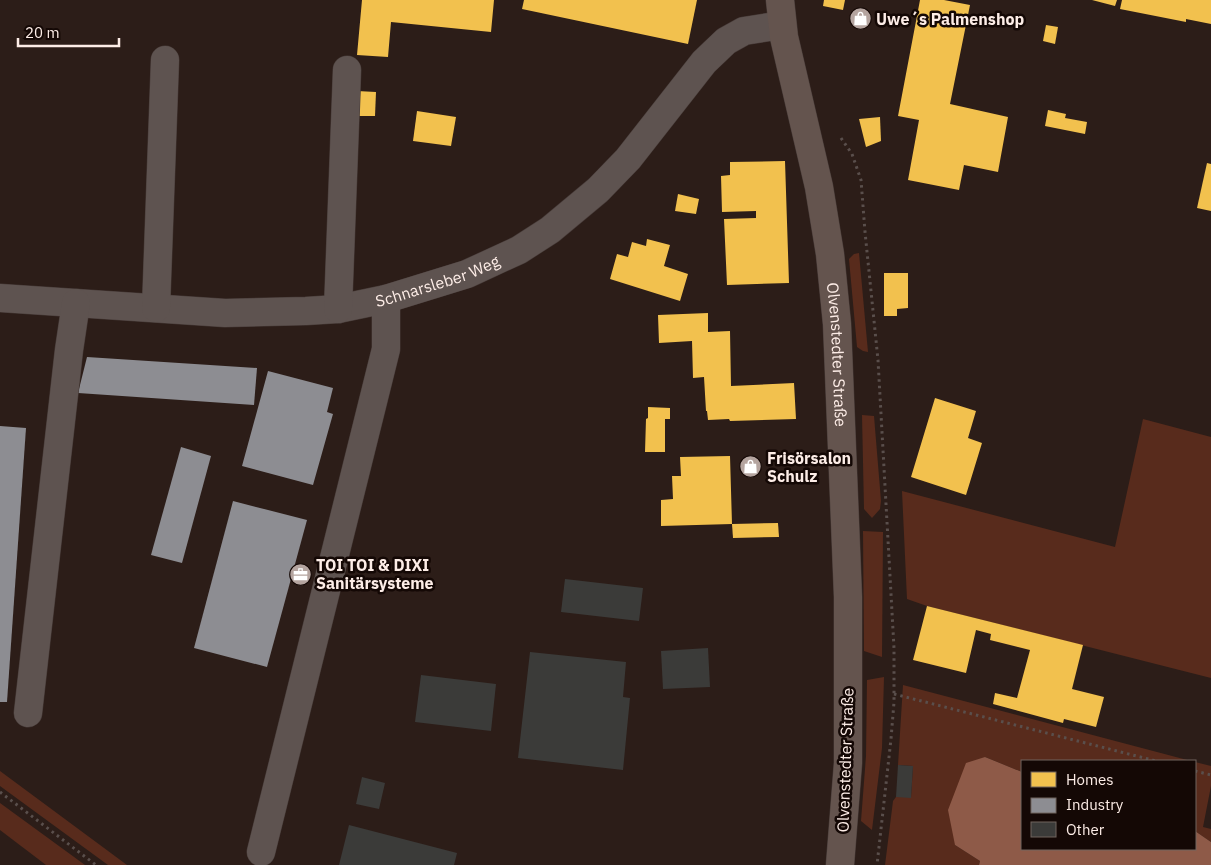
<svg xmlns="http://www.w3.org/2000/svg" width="1211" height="865" viewBox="0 0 1211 865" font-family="'IBM Plex Sans',sans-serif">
<rect width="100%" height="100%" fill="#2c1d18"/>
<g fill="#582b1c">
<polygon points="859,253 868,352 863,351 857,347 849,259 854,254"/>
<polygon points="862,415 874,416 881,501 880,509 872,518 864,509"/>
<polygon points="1143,419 1211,437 1211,678 927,606 907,599 902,491 1115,547"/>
<polygon points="863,531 883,532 882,657 864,651"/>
<polygon points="884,677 882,748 872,830 861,821 866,756 867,680"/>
<polygon points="903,685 1191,761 1022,761 1022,772 985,757 955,845 980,861 979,865 885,865 893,801 896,797 911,797 913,766 898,765"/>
<polygon points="1195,762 1211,766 1211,786 1203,827 1211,829 1211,842 1195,831"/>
<polygon points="0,771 127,865 108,865 0,786"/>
<polygon points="0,803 85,865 46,865 0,830"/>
</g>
<polygon fill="#8e5a48" points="985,757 1022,772 1022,849 1195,849 1195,831 1211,842 1211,865 979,865 980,861 955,845 948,810 966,763"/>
<g fill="#f2c14e">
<polygon points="362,0 494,0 491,32 391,22 388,57 357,55"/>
<polygon points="524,0 697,0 688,44 522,9"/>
<polygon points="824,0 845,0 843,10 823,6"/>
<polygon points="920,0 944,0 970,5 950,104 1008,117 998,172 964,165 959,190 908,180 919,120 898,116"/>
<polygon points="1092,0 1117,0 1115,6"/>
<polygon points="1122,0 1211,0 1211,24 1186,19 1186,22 1120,9"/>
<polygon points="1046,25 1058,27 1055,44 1043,41"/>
<polygon points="357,91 376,92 375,116 356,116"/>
<polygon points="1048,110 1066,114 1065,118 1087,122 1085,134 1045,126"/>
<polygon points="417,111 456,117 451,146 413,141"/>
<polygon points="880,117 881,141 866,147 859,119"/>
<polygon points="785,161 789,283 727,285 724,219 756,218 756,211 722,212 721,176 730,175 730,162"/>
<polygon points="1207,163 1211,164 1211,211 1197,208"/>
<polygon points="678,194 699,199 696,214 675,211"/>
<polygon points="647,239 670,245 664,266 688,274 680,301 610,279 617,254 628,257 632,242 646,246"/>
<polygon points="884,273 908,273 908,308 897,309 897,316 884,316"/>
<polygon points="708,313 708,332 730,331 731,386 794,383 796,419 730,421 729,419 708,420 707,411 706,411 704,377 693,378 692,341 659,343 658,315"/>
<polygon points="935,398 976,411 968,438 982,443 966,495 911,477"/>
<polygon points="648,407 670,408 670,419 665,419 665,452 645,452 646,419 648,418"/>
<polygon points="730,456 732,524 661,526 661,500 673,499 672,476 681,476 680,457"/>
<polygon points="778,523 779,537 733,538 732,524"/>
<polygon points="927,606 1083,645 1072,689 1104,697 1096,727 1064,719 1063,723 993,704 995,693 1017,698 1030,650 990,640 991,634 976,630 966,673 913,660"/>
</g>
<g fill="#8d8d92">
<polygon points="87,357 257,368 254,405 78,393"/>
<polygon points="268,371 333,388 327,412 333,414 313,485 242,466"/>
<polygon points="0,426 26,428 7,702 0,702"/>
<polygon points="181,447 211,456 182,563 151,555"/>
<polygon points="233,501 307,520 267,667 194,648"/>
</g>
<g fill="#3b3b39">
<polygon points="565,579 643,588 639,621 561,612"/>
<polygon points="708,648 710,687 663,689 661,651"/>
<polygon points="530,652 626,662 623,697 630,698 623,770 518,758"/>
<polygon points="421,675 496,684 491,731 415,722"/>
<polygon points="898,765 913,766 911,798 896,797"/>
<polygon points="362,777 385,783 379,809 356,804"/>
<polygon points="349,825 457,853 454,865 339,865"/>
</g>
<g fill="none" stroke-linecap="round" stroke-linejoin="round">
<defs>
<g id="minor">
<path id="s1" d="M0,298l225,15 81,-2 32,-2 48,-10 81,-25 52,-24 31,-20 48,-40 30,-31 76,-97 22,-21 18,-10 38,-6"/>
<polyline points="156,308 165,60"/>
<polyline points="338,309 347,70"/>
<polyline points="28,713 69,350 76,303"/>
<polyline points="261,852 386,349 386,299"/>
</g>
<g id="major">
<path id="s2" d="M780,0l4,37 35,150 11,67 7,70 11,273v166l-8,102"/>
</g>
</defs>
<use href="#minor" stroke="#463a37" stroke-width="29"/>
<use href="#major" stroke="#463a37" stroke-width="29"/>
<g stroke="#5a4f4c" stroke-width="3" stroke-dasharray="2.5 4" stroke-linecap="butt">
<polyline points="841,138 852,154 861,180 865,232 878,360 894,648 894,702 891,739 877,865"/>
<polyline points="894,694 1156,761"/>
<polyline points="1195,771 1211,775"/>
<polyline points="0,792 96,865"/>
</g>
<use href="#minor" stroke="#5e5350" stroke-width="28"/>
<use href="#major" stroke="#64544e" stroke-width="28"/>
</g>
<defs>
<symbol id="shop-disc" viewBox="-11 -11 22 22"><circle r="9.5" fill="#b4a49f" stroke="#140805"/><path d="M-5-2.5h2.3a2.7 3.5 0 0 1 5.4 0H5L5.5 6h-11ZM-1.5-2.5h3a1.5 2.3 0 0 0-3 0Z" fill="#fff"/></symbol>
<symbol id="office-disc" viewBox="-11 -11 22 22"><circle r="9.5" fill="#b4a49f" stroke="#140805"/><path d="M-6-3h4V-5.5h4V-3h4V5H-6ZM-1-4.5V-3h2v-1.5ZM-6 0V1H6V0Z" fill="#fff"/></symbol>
</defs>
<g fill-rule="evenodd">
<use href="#shop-disc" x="848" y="6" width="25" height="25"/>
<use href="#shop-disc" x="738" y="454" width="25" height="25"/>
<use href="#office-disc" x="288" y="562" width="25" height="25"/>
</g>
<g text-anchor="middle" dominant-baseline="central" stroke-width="5" stroke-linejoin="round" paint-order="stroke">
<g font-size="16" font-weight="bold" fill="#fdede7" stroke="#140805" text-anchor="start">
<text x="876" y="19">Uwe´s Palmenshop</text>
<text x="767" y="458">Frisörsalon<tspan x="767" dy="18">Schulz</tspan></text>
<text x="316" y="565">TOI TOI &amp; DIXI<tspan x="316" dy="18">Sanitärsysteme</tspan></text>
</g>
<g font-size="16" fill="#fdede7" stroke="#140805">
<text stroke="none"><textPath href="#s1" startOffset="442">Schnarsleber Weg</textPath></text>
<text stroke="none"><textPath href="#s2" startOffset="360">Olvenstedter Straße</textPath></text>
<text transform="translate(845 760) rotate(-88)">Olvenstedter Straße</text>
</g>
</g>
<rect x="1021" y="760" width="175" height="90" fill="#140805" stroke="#71645f"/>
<rect x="1031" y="772" width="25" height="15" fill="#f2c14e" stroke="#71645f"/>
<text x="1066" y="785" font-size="15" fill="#fdede7">Homes</text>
<rect x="1031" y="798" width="25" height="15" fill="#8d8d92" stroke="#71645f"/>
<text x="1066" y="810" font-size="15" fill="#fdede7">Industry</text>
<rect x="1031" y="822" width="25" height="15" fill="#3b3b39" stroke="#71645f"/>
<text x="1066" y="835" font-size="15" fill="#fdede7">Other</text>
<path d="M18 38v8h101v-8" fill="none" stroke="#fdede7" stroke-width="2.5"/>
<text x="25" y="38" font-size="15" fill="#fdede7" stroke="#140805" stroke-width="4" paint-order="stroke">20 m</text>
</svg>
